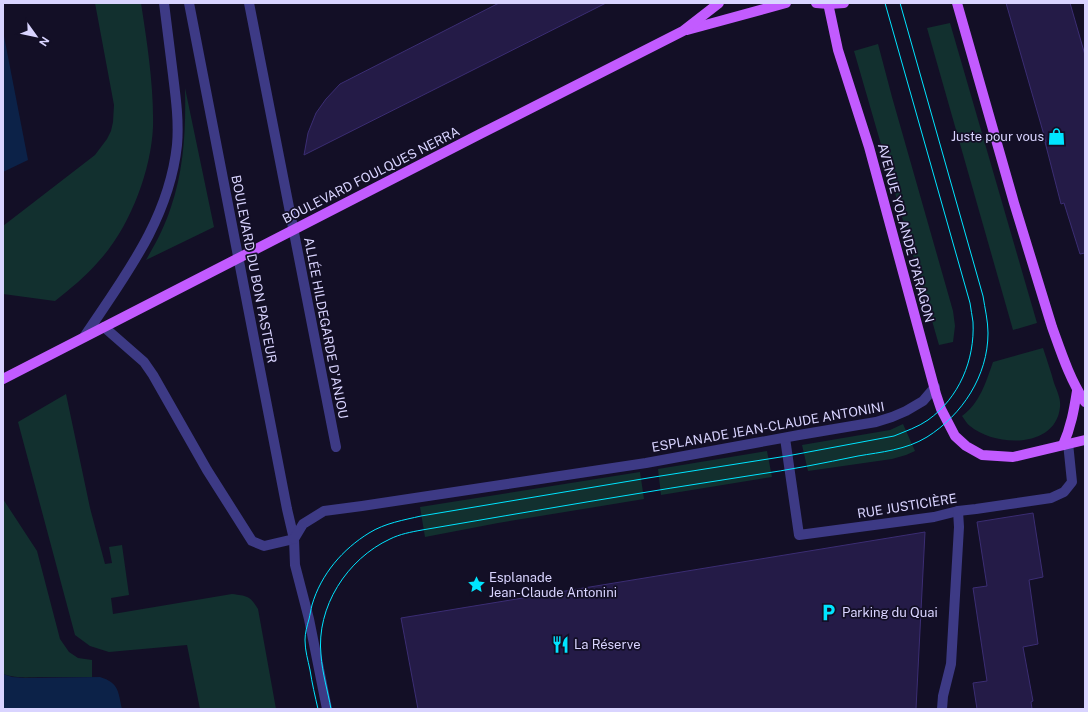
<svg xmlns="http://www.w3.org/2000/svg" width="1088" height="712" viewBox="0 0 1088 712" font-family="'Public Sans',sans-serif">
<rect width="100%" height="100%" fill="#130f26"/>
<g fill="#12302f">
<path d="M95,3h46c6,39 13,84 12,124 -2,45 -24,102 -55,135 -13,15 -28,27 -43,39l-52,-7v-68l92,-71 12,-16 4,-8 2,-9 1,-17z"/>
<polygon points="950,23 1037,323 1013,330 927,28"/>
<polygon points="878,44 892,97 953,311 955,326 953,342 939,345 854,51"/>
<path d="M185,88l29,139 -68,33c10,-17 19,-34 25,-53 13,-38 15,-79 14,-119z"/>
<path d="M1043,348c4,12 8,24 11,35 3,8 7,16 6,24 -4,42 -65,40 -90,19 -3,-2 -5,-6 -8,-10 18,-13 24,-34 31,-54z"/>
<path d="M66,394l24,114 15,56 7,-1 -3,-16 13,-2 7,50 -18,3 2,16 119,-20c16,2 18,2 26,15l18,100h-76l-13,-64 -78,7 -19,-6 -15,-11 -57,-213z"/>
<polygon points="903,424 915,451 906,455 892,459 808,471 802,445 890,430"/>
<polygon points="767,451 772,477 661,495 658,469"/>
<polygon points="640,472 644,499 498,523 425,537 420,507"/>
<path d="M3,499l34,52 23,88 9,13 9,6 14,2v17c-16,0 -32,0 -48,0 -16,0 -25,2 -41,-3z"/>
</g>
<g fill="#0c2248">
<polygon points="3,31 28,160 3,172"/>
<path d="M3,674l9,3 13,1 75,-1c19,6 18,14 22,32h-119z"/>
</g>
<g fill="#241b47" stroke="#3b2d73">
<polygon points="499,3 606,3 304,155 308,133 316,113 326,99 340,84"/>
<polygon points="1006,3 1070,3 1085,55 1085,253 1080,254 1064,203 1061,204 1045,142 1046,142"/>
<polygon points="1033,513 1043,577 1029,580 1038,644 1023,647 1033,701 1031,702 1032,709 977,709 973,683 987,681 973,588 987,586 977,522"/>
<polygon points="925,532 916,709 418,709 401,618"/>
</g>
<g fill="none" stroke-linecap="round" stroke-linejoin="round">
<g stroke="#3d3a85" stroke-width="10">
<polyline points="189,3 287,509 294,539 295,565 309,619 327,709"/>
<polyline points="249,3 336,447"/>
<polyline points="104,327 144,362 153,375 207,470 252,541 264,546 294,539"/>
<path d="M84,337c40,-60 85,-117 93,-192 2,-23 -1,-46 -4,-70 -3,-24 -6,-48 -9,-72"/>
<polyline points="785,438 799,535 934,517 958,511 976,509 1051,498 1064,492 1072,482 1068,443"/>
<polyline points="294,539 303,524 324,511 362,506 646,463 799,435 876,422 892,417 906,411 923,401 935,387"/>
<polyline points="942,709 943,696 951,664 959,527 958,511"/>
</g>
<g stroke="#c25bff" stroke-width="10">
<polyline points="816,3 829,4 844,3"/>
<polyline points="828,3 838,50 869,147 936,394 941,409 955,436 966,446 982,455 1013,457 1085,440"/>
<path d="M957,3l57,200 38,124c9,25 18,53 33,75"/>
<polyline points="687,30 786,3"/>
<polyline points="3,379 480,134 683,31 719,3"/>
<path d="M1063,445c8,-18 11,-35 14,-54"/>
</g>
<g stroke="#00e5ff" stroke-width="1">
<path d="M318,709c-3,-13 -6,-26 -8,-39 -2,-10 -5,-19 -5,-30 0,-7 2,-14 4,-21 1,-4 2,-10 3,-14 9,-31 31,-56 57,-72 16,-10 35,-13 52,-17l227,-38 139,-22 107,-20c12,-5 24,-9 34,-16 31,-22 47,-60 45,-98 -1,-6 -2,-13 -3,-19l-85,-300"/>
<path d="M331,709c-3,-17 -9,-37 -10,-54 -5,-48 26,-96 69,-116 10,-5 21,-7 32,-9 111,-19 221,-38 332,-55 35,-5 70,-12 104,-19 23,-4 48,-6 69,-19 35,-22 61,-61 61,-104 0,-12 -3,-24 -5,-37l-83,-293"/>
</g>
</g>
<defs>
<symbol id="shop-bare" viewBox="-9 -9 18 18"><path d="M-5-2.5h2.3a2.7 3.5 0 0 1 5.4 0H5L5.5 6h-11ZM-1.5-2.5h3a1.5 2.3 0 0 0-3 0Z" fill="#00e5ff" stroke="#130f26" stroke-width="2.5" paint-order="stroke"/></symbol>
<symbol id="sight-bare" viewBox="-9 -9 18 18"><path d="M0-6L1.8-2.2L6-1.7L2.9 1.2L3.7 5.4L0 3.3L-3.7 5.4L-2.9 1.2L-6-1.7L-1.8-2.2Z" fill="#00e5ff" stroke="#130f26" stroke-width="2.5" paint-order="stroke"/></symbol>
<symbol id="parking-bare" viewBox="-9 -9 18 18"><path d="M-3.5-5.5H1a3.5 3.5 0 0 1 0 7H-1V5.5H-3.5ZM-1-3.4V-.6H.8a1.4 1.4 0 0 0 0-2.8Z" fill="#00e5ff" stroke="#130f26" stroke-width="2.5" paint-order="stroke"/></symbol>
<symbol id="restaurant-bare" viewBox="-9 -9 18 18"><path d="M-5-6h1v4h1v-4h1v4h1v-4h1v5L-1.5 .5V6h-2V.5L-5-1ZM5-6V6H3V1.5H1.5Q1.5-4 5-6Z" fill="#00e5ff" stroke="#130f26" stroke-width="2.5" paint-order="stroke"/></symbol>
</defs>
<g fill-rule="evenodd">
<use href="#shop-bare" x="1044" y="124" width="25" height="25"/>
<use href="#sight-bare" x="464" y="572" width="25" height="25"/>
<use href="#parking-bare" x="816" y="600" width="25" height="25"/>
<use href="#restaurant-bare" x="548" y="632" width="25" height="25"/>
</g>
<g text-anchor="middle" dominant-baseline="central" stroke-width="3.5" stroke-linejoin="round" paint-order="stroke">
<g font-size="13" fill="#d9d4ff" stroke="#130f26" text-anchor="start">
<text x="1044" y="136" text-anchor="end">Juste pour vous</text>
<text x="489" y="577">Esplanade<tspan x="489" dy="15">Jean-Claude Antonini</tspan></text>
<text x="842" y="612">Parking du Quai</text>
<text x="574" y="644">La Réserve</text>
</g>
<g font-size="13" fill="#d9d4ff" stroke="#130f26">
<text transform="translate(371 175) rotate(-27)">BOULEVARD FOULQUES NERRA</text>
<text transform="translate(906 233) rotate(75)">AVENUE YOLANDE D’ARAGON</text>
<text transform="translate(254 269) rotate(79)">BOULEVARD DU BON PASTEUR</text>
<text transform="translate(326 328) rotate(79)">ALLÉE HILDEGARDE D'ANJOU</text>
<text transform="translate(768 427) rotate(-10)">ESPLANADE JEAN-CLAUDE ANTONINI</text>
<text transform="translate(907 506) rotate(-9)">RUE JUSTICIÈRE</text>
</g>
</g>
<rect width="1088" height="712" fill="none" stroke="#d9d4ff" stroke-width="8"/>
<g transform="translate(36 36) rotate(123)" stroke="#130f26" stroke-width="3" paint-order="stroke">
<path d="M0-3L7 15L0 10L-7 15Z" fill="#d9d4ff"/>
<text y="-6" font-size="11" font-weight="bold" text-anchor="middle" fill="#d9d4ff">N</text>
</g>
</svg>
